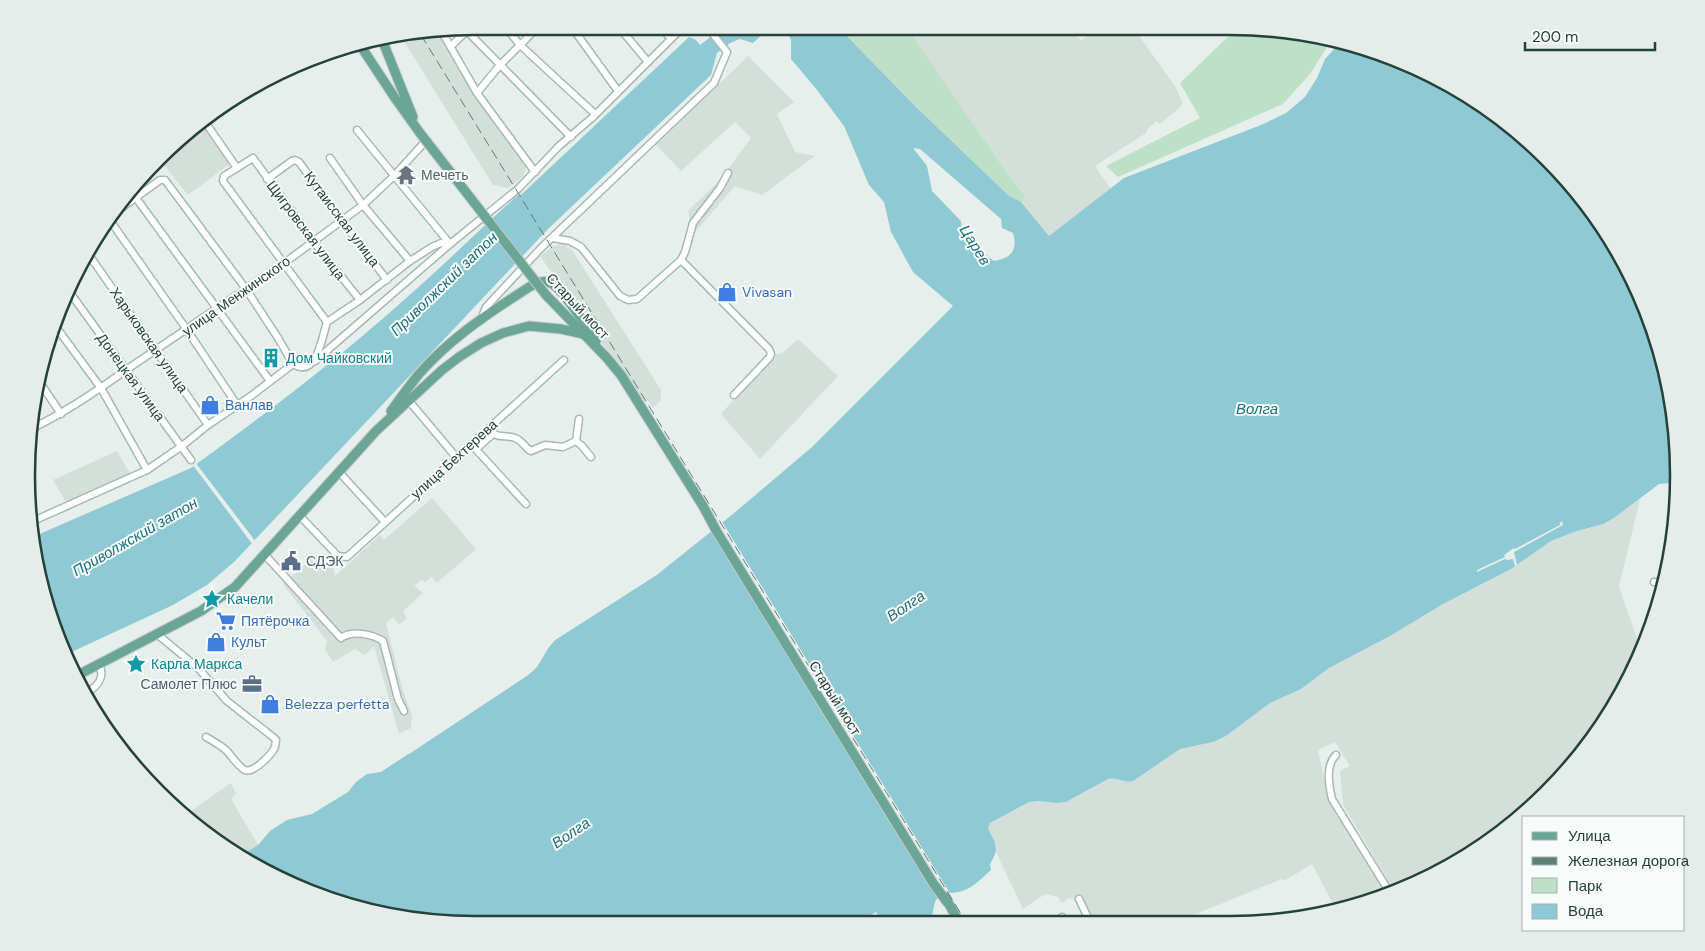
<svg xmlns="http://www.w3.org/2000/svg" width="1705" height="951" viewBox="0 0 1705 951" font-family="'DM Sans',sans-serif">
<rect width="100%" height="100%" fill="#e6efeb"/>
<g fill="#d4dfda">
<polygon points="907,27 1071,27 1081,41 1097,27 1130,27 1135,30 1175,86 1183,103 1177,110 1160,124 1157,121 1148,128 1146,133 1095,166 1111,189 1049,236 1021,202 1026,197 1005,170"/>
<polygon points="440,32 526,168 523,177 508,188 493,185 402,38"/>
<polygon points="748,56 794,102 777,114 795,152 815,156 762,195 735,186 694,233 688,211 720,180 751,138 735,122 681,171 656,145"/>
<polygon points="205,124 231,163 188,195 165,166 137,189 185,138"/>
<polygon points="563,244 572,250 661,390 661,400 653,408 646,398 642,400 540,256 553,246"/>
<polygon points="798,339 838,376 760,459 721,414 773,356 784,352"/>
<polygon points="117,451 131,475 67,504 53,480"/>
<polygon points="432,498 476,549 437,583 431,577 425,582 422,580 414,586 423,593 403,611 407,618 399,625 393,617 386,623 402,687 412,716 411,728 399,734 374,646 365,655 355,649 333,662 325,649 327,641 283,584 318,554 333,568 335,576 380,535 384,540"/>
<polygon points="1640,499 1619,587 1641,650 1618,700 1547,793 1479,849 1394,891 1343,805 1340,771 1350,766 1335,742 1318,750 1329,801 1387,895 1374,901 1336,910 1312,864 1284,881 1282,879 1186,918 1187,921 1095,922 1083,899 1076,900 1069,898 1062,903 1058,897 1045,894 1023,909 996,852 997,847 988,829 990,823 1029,802 1038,801 1057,803 1072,799 1108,779 1114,778 1132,781 1180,749 1213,742 1226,736 1270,703 1301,689 1329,668 1390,636 1443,604 1511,569 1551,541 1574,532 1603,524 1614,518"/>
<polygon points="231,783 236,794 231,799 258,845 240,856 188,813"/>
</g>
<g fill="#bfe0c8">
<polygon points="838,27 907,27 1005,170 1026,197 1021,202 1008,195 915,106"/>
<polygon points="1238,27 1259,27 1331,41 1310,74 1283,104 1118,177 1106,166 1200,118 1180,83"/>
</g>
<g fill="#8ec9d4" fill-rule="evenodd">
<path d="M718,27h52l-17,16 -13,-4 -10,4 -13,10 -6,22 -163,154 -313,332 -28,24 -34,20 -108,50 -5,-8 -25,-111 156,-68c73,-53 146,-108 214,-169 38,-33 74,-69 112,-103l5,-2 167,-157 7,3 4,5 20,-15z"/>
<path d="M785,27h53l77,79 93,89 13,7 28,34 75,-58 137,-53 25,-12 19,-16 12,-19 8,-19 13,-14 4,-1 32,6 80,37 72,51 60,64 47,75 31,83 14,86 -1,39 -6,-2 -12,1 -45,34 -11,6 -29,8 -23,9 -40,28 -68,35 -53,32 -61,32 -28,21 -31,14 -44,33 -13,6 -33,7 -47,32c-9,2 -16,-4 -25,-2l-42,23 -9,1 -19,-2 -9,1 -39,21 -2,6c8,15 12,19 2,35l1,6c-8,7 -18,18 -29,21 -9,3 -19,0 -26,9 -2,3 -3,15 -6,22h-11l-2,-4 -7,4h-28l-6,-10 -17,10 -413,2 -115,-23 -80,-37 -11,-8 18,-11 12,-14 17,-11 25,-6 36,-22 8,-10 11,-8 14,-2 147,-97c13,-9 16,-25 27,-35l103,-66 75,-60 79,-67 141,-141 -40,-34 -22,-40 -7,-30 -15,-17 -25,-59 -27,-36 -26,-31v-19zM913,148l7,1 81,70 1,9 11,5c5,18 -2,25 -19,28l-31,-23 -2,-17 -29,-30 -5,-25z"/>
</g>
<g fill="#e6efeb">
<polygon points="195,462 256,542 253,545 192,464"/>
<polygon points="721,520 951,895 947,895 939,900 710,528"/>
<polygon points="1562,521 1563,525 1514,552 1517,565 1515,566 1513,559 1507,560 1505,559 1477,572 1477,570 1505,557 1504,555 1514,548 1515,549 1560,525 1560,523"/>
<polygon points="656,572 658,574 555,640 549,647 537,667 528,675 409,754 408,752 534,668 547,646 554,638"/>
</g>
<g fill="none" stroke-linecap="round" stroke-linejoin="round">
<defs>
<g id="minor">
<polyline points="505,26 519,44 595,114"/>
<polyline points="571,26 618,91"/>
<polyline points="618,26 648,62"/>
<polyline points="658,26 671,38"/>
<polyline points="467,31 571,137"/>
<polyline points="442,32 477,93 535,172"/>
<polyline points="451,46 471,27"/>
<polyline points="477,93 500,65 539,26"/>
<polyline points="203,119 237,168"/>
<polyline points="330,158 363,205 410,261"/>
<polyline points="267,179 292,161 295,160 299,162 341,220 387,280"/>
<polyline points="133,192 136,198 270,381"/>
<polyline points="113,214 160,180 165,180 246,289 278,338 293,364"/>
<polyline points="109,219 185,327 237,405"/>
<polyline points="553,238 570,241 581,247 620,296 628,300 637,299 681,260 685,252 693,223 720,188 728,173"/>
<polyline points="89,255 208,425"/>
<polyline points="681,260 769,349 771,354 769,358 734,395"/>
<polyline points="71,294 191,460"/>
<polyline points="482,317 486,307 542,247 714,83 727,52 707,27"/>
<polyline points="327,322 223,181 224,176 253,158 313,241 360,300"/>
<polyline points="56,327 101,388 147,470"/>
<polyline points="315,361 450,244 357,130"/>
<polyline points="39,381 61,414"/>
<polyline points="409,401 456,457"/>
<path d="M35,427c32,-16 62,-36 91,-57l161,-109 76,-56 31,-29 28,-31"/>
<path d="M488,429c10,11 16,5 27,9 7,2 10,10 16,13l14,-6 18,2 13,-6 6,5 9,11"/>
<polyline points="576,441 579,419"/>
<polyline points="471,444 526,504"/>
<polyline points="476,449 493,434"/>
<polyline points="339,472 385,522"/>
<polyline points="300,516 338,556 347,557 564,360"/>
<path d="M31,522l116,-52 35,-24 26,-21 43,-29 42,-32c24,15 29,-27 34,-42l33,-22 50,-39 22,-14 9,-4 9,1 68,-55 41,-43 34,-29 90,-90"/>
<path d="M265,555l76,83c11,-8 31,-4 42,3l15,58 6,12"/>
<polyline points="1654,582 1664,582"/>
<path d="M157,634l41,34 29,33 46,36 3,3 -1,7c-3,7 -22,27 -30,23 -7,-3 -13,-14 -19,-20 -6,-5 -13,-9 -20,-13"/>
<path d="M88,692c11,-7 17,-15 11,-28"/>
<path d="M1336,755c-11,11 -7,30 -4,44l58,94"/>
<polyline points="1079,899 1090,922"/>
<polyline points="1062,917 1064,922"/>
</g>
<g id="major">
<polyline points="383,42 413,117"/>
<polyline points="360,45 395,98 420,133"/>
<polyline points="546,295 606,357 621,375 703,506 717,532 933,883 947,902"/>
<path d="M391,411c9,-12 18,-25 28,-37 28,-32 62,-56 98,-79 8,-5 21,-16 31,-13 13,3 40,47 48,59"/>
<polyline points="78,675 201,611 235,587 376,431 442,370 459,357 481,343 503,333 529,326 561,329 583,334"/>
<polyline points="945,897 959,922"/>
</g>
</defs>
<use href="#minor" stroke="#a8b8b2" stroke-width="9"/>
<use href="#major" stroke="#c2cac8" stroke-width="11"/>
<use href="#minor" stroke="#fff" stroke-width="6"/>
<use href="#major" stroke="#6aa596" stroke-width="9"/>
<polyline stroke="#5f7d75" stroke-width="1" stroke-dasharray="10 5" stroke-linecap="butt" points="421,35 966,922"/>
<defs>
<polyline id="major-bridge" points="420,133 546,295"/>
</defs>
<use href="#major-bridge" stroke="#c2cac8" stroke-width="11" stroke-linecap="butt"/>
<use href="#major-bridge" stroke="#6aa596" stroke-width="9"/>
</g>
<defs>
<symbol id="temple-bare" viewBox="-9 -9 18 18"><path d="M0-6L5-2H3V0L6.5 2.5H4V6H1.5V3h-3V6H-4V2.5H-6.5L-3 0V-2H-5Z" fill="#6b7280" stroke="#f7fbf9" stroke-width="2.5" paint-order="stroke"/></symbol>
<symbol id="shop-bare" viewBox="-9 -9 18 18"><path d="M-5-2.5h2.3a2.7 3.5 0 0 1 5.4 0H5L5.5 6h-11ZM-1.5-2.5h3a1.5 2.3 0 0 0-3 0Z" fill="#3f7fe0" stroke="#f7fbf9" stroke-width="2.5" paint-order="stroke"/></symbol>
<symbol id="building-bare" viewBox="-9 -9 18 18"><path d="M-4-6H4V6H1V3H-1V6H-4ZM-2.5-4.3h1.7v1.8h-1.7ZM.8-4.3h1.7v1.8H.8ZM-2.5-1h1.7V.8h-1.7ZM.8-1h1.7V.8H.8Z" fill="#0f9aa8" stroke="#f7fbf9" stroke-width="2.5" paint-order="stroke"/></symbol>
<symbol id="civic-bare" viewBox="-9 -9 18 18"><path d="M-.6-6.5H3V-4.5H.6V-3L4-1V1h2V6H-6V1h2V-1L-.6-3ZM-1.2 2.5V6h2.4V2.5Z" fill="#5c6f8a" stroke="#f7fbf9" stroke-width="2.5" paint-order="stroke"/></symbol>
<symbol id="sight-bare" viewBox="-9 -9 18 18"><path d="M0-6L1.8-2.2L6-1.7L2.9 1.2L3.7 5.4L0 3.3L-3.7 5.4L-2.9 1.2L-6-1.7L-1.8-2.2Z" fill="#0f9aa8" stroke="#f7fbf9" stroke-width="2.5" paint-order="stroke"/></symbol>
<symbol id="supermarket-bare" viewBox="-9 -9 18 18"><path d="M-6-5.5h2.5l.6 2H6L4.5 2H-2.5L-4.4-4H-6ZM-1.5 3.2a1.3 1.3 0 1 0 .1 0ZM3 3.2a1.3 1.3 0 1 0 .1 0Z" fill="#3f7fe0" stroke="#f7fbf9" stroke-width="2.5" paint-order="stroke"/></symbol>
<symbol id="office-bare" viewBox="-9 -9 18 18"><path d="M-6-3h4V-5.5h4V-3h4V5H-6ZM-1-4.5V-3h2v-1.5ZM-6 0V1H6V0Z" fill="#5c6f8a" stroke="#f7fbf9" stroke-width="2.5" paint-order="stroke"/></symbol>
</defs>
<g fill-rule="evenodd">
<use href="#temple-bare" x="392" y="161" width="28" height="28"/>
<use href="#shop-bare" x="713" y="278" width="28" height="28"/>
<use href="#building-bare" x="257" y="344" width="28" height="28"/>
<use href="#shop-bare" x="196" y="391" width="28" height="28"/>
<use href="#civic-bare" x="277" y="547" width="28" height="28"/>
<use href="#sight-bare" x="198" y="585" width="28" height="28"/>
<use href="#supermarket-bare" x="212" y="607" width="28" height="28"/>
<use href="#shop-bare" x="202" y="628" width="28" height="28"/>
<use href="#sight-bare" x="122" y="650" width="28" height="28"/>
<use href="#office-bare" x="238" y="670" width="28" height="28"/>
<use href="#shop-bare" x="256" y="690" width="28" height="28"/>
</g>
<g text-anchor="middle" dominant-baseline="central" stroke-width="4" stroke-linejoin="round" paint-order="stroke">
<g font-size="14" fill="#5b616d" stroke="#f7fbf9" text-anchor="start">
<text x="421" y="175">Мечеть</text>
</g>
<g font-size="14" fill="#24423a" stroke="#f7fbf9">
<text transform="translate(342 219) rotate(53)">Кутаисская улица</text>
<text transform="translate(306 230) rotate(53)">Щигровская улица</text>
<text transform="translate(236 296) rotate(-35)">улица Менжинского</text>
<text transform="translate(578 306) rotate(47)">Старый мост</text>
<text transform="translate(149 340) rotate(55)">Харьковская улица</text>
<text transform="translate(131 377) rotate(54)">Донецкая улица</text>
<text transform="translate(454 459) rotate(-42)">улица Бехтерева</text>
<text transform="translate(835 698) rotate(58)">Старый мост</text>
</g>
<g font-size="14" fill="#366cbe" stroke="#f7fbf9" text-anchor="start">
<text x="742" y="292">Vivasan</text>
<text x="225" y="405">Ванлав</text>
<text x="241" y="621">Пятёрочка</text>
<text x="231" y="642">Культ</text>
<text x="285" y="704">Belezza perfetta</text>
</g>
<g font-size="14" fill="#0d838f" stroke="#f7fbf9" text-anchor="start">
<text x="286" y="358">Дом Чайковский</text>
<text x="227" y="599">Качели</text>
<text x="151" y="664">Карла Маркса</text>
</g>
<g font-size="14" fill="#4e5e75" stroke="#f7fbf9" text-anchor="start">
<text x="306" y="561">СДЭК</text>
<text x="237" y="684" text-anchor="end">Самолет Плюс</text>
</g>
<g font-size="15" font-style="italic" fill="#1c6f80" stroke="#f7fbf9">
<text transform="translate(975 245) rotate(58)">Царев</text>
<text transform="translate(444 284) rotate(-44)">Приволжский затон</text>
<text x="1257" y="409">Волга</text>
<text transform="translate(135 537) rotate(-30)">Приволжский затон</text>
<text transform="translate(906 606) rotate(-34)">Волга</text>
<text transform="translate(571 833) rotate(-34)">Волга</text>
</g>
</g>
<path d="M0 0H1705V951H0ZM475 35H1230A440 440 0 0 1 1670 475V476A440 440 0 0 1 1230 916H475A440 440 0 0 1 35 476V475A440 440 0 0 1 475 35Z" fill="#e6ecea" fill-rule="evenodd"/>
<path fill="none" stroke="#24423a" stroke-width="2.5" d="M475 35H1230A440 440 0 0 1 1670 475V476A440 440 0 0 1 1230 916H475A440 440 0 0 1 35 476V475A440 440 0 0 1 475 35Z"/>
<rect x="1522" y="816" width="162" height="115" fill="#f7fbf9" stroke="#a3b1ad"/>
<rect x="1532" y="832" width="25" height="8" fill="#6aa596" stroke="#a3b1ad"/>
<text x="1568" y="841" font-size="15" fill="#24423a">Улица</text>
<rect x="1532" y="857" width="25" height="8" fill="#5f7d75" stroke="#a3b1ad"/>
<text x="1568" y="866" font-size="15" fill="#24423a">Железная дорога</text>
<rect x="1532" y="878" width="25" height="15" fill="#bfe0c8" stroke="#a3b1ad"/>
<text x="1568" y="891" font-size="15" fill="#24423a">Парк</text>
<rect x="1532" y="904" width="25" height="15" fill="#8ec9d4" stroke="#a3b1ad"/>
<text x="1568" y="916" font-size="15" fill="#24423a">Вода</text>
<path d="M1525 42v8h130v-8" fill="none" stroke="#24423a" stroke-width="2.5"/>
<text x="1532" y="42" font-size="15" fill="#24423a" stroke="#f7fbf9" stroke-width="4" paint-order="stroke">200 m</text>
</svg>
